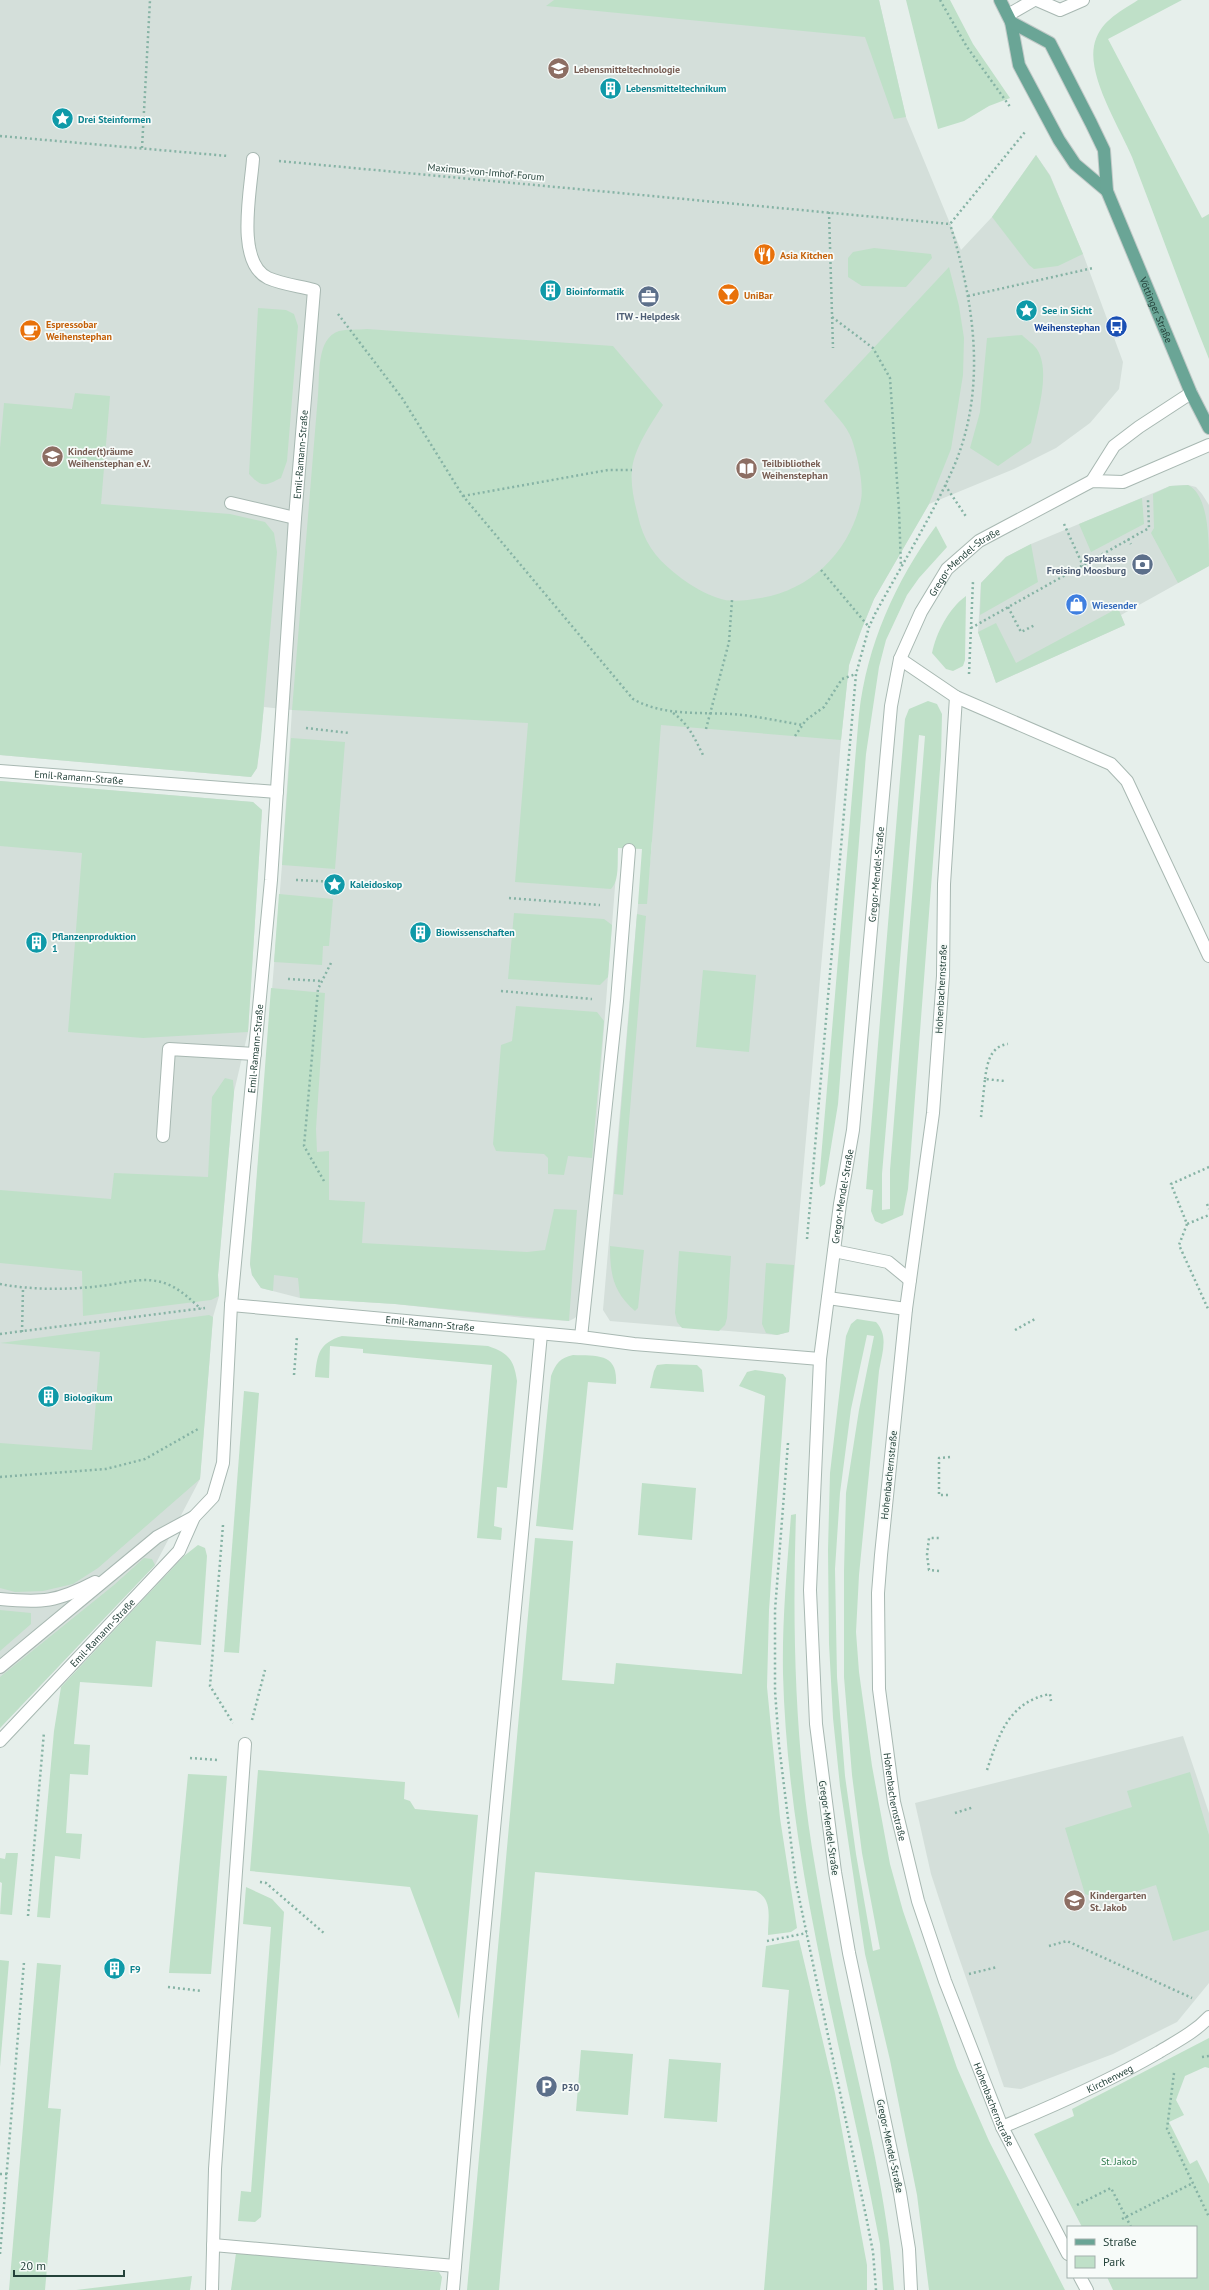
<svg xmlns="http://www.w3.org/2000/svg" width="1209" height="2290" viewBox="0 0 1209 2290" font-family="'PT Sans',sans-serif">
<rect width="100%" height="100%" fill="#e6efeb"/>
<g fill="#d4dfda">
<polygon points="0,0 879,0 906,117 961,250 992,217 1036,155 1050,175 1083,254 1123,362 1119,389 1090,423 1056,448 1014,469 929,504 874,599 855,646 849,665 841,740 789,1332 777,1335 610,1321 603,1310 637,914 638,904 646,904 652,842 618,848 582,1310 575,1318 569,1321 523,1318 395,1304 300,1298 261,1288 252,1275 250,1264 282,865 292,710 264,707 257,768 251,777 0,755"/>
<polygon points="1188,485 1196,487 1202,494 1209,505 1209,566 1121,615 1125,625 996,683 978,632 981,583 1006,557 1031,544 1170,486"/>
<polygon points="0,781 253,802 262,810 248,1032 234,1092 218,1275 219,1296 213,1317 200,1479 155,1565 0,1728"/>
<polygon points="1183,1736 1209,1813 1209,1983 1177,2022 1113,2054 1021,2089 1004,2087 949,1929 931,1874 915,1803"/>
</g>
<g fill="#bfe0c8" fill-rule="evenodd">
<polygon points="554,0 879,0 906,117 894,119 865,37 546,6"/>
<polygon points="906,0 950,0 973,44 1010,98 989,106 964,121 938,129"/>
<path d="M1138,0h44l-74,39 94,179 7,-4v145c-27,-67 -51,-135 -77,-202 -12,-29 -44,-79 -38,-111 5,-24 24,-33 44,-46z"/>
<polygon points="1036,155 1050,176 1083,254 1058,266 1034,269 1029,265 992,217"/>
<polygon points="874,248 931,254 932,258 906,287 862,286 848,277 848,258 853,252"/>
<path d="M949,267l10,39 5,32 -1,37 -12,74 -22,55 -55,95 -12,29 -13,37 -8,75 -180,-15 -14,179h-9l4,-55 -24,-1c-1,12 2,32 -7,41l-96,-7 13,-159 -236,-13 26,-315c2,-19 -2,-57 21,-64 8,-2 19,-1 28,-2l246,17 50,59c-12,19 -29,43 -31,65 -2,17 4,38 8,54 7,24 21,39 41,54 11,8 24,16 37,20 10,4 25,3 36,1 54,-6 96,-46 107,-99 3,-16 -4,-45 -9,-60 -5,-15 -19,-27 -28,-39z"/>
<path d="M258,308l28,2 8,4 4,12 -11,135 -6,17c-16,8 -19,10 -32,-4z"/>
<path d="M1022,335c5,5 13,10 16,16 13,23 -2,67 -7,92l-33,23 -28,-18 10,-36 7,-74z"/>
<polygon points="75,393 110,396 101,504 230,514 265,522 274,533 277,552 261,738 257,768 251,777 0,755 0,448 4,403 72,409"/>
<path d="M1188,485c21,10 21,56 21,81l-31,17 -27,-50 3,-5 -1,-34 17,-8z"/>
<polygon points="1142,498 1144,524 1091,552 1079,524"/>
<path d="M936,526l11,21 -28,31 -12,17 -21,45 -7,27 -13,87 -28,350 -13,80 -5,3 -1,-5 40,-468c8,-69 36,-132 77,-188z"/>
<polygon points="1031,544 1038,582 980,615 981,583 1006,557"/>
<path d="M966,596l-1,64 -2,6 -10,5 -7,-2 -14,-16c4,-20 17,-45 34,-57z"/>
<polygon points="1118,608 1125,625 996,683 978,632 996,623 1016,663"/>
<path d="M928,701l9,3 5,10 -1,42 -33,433 -5,26 -21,9 -7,-3 -4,-10 2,-21 -7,-1 39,-470 4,-10zM919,735l6,1 -35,434v39l-8,1v-36z"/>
<polygon points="291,738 345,742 335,869 282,865"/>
<polygon points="0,781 253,802 262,810 248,1032 143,1038 68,1032 82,853 0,846"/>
<polygon points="279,894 333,899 329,946 323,946 322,965 274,962"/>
<polygon points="514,913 604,919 612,925 608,977 600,985 508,979"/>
<polygon points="637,914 646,916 623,1195 614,1194"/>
<polygon points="703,970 756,975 749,1052 696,1047"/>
<polygon points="271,988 325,993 316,1129 317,1152 329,1151 329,1200 365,1202 362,1243 527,1252 545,1250 554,1209 577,1210 569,1321 395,1304 300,1298 298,1278 274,1275 273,1291 261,1288 252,1275 250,1264"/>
<polygon points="516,1006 597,1012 604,1021 592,1158 568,1156 564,1175 548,1174 548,1158 544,1154 496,1151 493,1144 501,1045 512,1041"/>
<polygon points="225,1078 233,1080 234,1092 218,1275 219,1296 211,1300 83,1316 82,1271 0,1263 0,1190 111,1199 114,1173 208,1177 212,1097"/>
<path d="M610,1246l34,4 -6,58 -3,3c-22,-19 -25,-37 -25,-65z"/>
<polygon points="679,1251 731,1256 727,1318 725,1325 719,1331 682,1328 677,1322 675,1313"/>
<polygon points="766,1263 794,1265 789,1332 777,1335 766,1333 762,1324"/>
<polygon points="209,1315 213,1317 200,1479 98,1568 73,1584 43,1591 15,1592 0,1588 0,1443 92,1450 100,1352 0,1343"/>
<path d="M857,1319l19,3c13,14 6,31 3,49l-20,204 -3,57 3,40 13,94 18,98 13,47 54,157 32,73 76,149h-136l-12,-95 -27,-135 -25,-106 -25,-168 -7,-68 -4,-74 -1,-94 2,-77 16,-137 5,-12zM867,1335l7,1 -15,74 -13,83 -2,78v106l8,98 10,78 18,96 -7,2 -17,-97 -11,-78 -8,-99 -2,-108 5,-76 11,-84z"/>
<path d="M342,1336l146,10c20,7 26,13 29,35l-10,107 -10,-1 -3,39 8,2 -1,12 -24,-2 15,-173 -129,-12v-4l-33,-3 -1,32 -14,-1c2,-23 4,-34 27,-41z"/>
<path d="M573,1355c25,1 45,-2 43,29l-28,-2 -15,148 -37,-4 15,-150c5,-13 9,-18 22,-21z"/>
<polygon points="666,1364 697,1365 702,1370 704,1392 650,1388 654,1371 657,1365"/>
<path d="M755,1370l28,4 3,4 -17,232 -2,77 13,131 17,110 -6,4 -23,3c0,-18 5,-35 -12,-44l-221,-19 -36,418h-32l68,-752 38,3 -11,139 52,4 2,-21 126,11 23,-278 -26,-10 8,-14z"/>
<polygon points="244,1391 259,1393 239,1653 224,1652"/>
<polygon points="642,1483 696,1488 692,1540 638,1535"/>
<path d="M796,1514c-4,119 -1,239 20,358 7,42 15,85 24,127 21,97 47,192 54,291h-11l-3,-46c-35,-189 -92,-377 -97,-570 -1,-53 4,-106 8,-159z"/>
<polygon points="198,1545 205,1548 207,1556 201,1645 156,1641 152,1687 80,1682 74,1744 90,1745 88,1775 70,1774 66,1833 82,1834 80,1859 55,1856 50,1918 37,1917 54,1731 61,1687 184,1556"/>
<polygon points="144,1558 152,1559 155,1565 0,1728 0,1677 114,1585"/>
<polygon points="0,1610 31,1613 31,1624 0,1651"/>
<polygon points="258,1770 405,1782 404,1799 410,1801 415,1809 478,1815 459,2019 410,1887 250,1871"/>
<polygon points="1190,1772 1209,1835 1209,1930 1173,1941 1156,1885 1106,1901 1085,1894 1065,1828 1132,1807 1127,1791"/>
<polygon points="188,1774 227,1776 211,1974 169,1973"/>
<polygon points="6,1853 18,1853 12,1915 0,1914 2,1883 0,1882 0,1858 5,1859"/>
<polygon points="246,1887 272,1899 284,1912 261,2217 255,2222 238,2221 241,2191 251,2192 271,1927 243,1924"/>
<polygon points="799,1940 835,2093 867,2265 867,2290 764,2290 789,1990 762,1987 766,1946"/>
<polygon points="0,1960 9,1961 0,2067"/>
<polygon points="37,1963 61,1965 48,2108 61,2109 45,2290 9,2290"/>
<polygon points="1209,2038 1209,2068 1205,2067 1185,2076 1176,2100 1184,2115 1169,2122 1190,2164 1197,2160 1209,2184 1209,2290 1113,2290 1107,2277 1196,2277 1196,2227 1082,2227 1034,2134 1074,2116 1072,2109"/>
<polygon points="581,2050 633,2054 628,2115 576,2111"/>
<polygon points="669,2059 721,2063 717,2122 664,2118"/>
<polygon points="236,2253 439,2272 442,2277 440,2290 231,2290"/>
<polygon points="192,2276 190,2290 76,2290"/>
</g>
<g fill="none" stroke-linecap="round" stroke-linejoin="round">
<defs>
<g id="minor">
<polyline points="1037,0 1060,10 1083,0"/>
<polyline points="1008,15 1034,0"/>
<polyline points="1092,481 1114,446 1139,427 1191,393"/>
<polyline points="231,503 295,518"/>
<polyline points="900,659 956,697 1111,764 1127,781 1209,956"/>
<path id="s1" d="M956,697l-12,187 -1,92 -10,137 -27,196 -25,246 -3,38 1,96 15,113 24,99 27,80 57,146 66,127"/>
<path id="s2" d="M0,771l277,21"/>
<polyline points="629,850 617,1001 581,1337 634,1344 820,1359"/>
<polyline points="163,1136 169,1049 255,1054"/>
<polyline points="834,1251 888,1262 910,1280"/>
<polyline points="828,1298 906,1309"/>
<path id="s3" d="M231,1305l350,32"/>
<path d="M0,1599c42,4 57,3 95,-17"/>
<polyline points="0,1667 157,1537 194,1517"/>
<path id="s4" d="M0,1741l179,-190 15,-34 19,-20 10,-34 8,-158 40,-425 24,-362 19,-228c-15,-4 -33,-6 -46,-12 -33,-16 -17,-89 -15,-119"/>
<path id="s5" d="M1002,2127c54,-22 107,-46 157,-75 18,-11 36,-20 50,-35"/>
<polyline points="213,2245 455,2266"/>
<polyline points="1080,2277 1087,2290"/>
<polyline points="212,2290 215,2169 245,1744"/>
<polyline points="453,2290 476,2018 541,1334"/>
<path id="s6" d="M911,2290l-2,-41 -9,-56 -51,-240 -14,-81 -19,-148 -6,-134 10,-231 20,-155 13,-74 38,-424 9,-47 21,-47 26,-43 32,-28 113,-60 31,1 86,-37"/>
</g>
<g id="major">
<polyline points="1000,0 1011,22 1019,65 1059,140 1075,164 1107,191"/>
<path id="s7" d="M1011,22l39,21 41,80 13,27 3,41 84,202 18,35"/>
</g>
</defs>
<use href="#minor" stroke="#a8b8b2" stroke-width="14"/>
<use href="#major" stroke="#c2cac8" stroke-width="14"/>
<g stroke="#86b3a5" stroke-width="2.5" stroke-dasharray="2 3" stroke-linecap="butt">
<polyline points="940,0 967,47 1011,108"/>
<polyline points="0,136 228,156"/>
<polyline points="142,148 150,0"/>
<polyline points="279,161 950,224 1025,132"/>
<polyline points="829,212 833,348"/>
<polyline points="968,296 1093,268"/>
<path d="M338,314l64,84 61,98 170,203c30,17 65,13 99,15 24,2 47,7 70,11"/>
<polyline points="832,317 873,348 890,378 899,510 901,567"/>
<polyline points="945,485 967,518"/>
<polyline points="463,496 608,470 632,470"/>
<polyline points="1064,524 1085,570"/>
<polyline points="1128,539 1131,544"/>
<polyline points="821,570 869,627"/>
<polyline points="1008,607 1021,632 1035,625"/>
<polyline points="971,628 1149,528 1148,500"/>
<polyline points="969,674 973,581"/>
<path d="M673,713c15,10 22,26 30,42"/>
<polyline points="306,728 349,733"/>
<polyline points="706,729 729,642 732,600"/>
<polyline points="795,736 806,720 824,707 842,679 856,674"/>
<polyline points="296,880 338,882"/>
<polyline points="509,898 600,905"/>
<polyline points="288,979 322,981"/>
<polyline points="501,991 592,999"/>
<path d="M985,1079c2,-15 5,-33 23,-35"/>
<polyline points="981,1117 985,1079 1005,1081"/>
<polyline points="1209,1167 1171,1184 1187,1224 1209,1215"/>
<polyline points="324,1181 304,1146 318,989 331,963"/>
<polyline points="1207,1204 1209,1209"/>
<polyline points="1187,1224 1179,1245 1209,1311"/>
<path d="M807,1239l49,-565 13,-47 6,-13c25,-46 54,-93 76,-141 37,-80 24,-168 -1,-249"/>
<path d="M0,1284c31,6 69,6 100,2 22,-2 45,-11 67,-2 13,5 23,15 34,25"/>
<polyline points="1015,1330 1035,1319"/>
<polyline points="22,1332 23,1289"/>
<polyline points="0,1334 205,1308"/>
<polyline points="294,1375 297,1336"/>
<polyline points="788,1443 775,1610 775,1691 779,1745 796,1883 867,2221 873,2252 876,2290"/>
<polyline points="950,1457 939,1458 939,1495 950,1495"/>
<polyline points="0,1477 106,1469 145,1459 198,1429"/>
<polyline points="223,1525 210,1686 233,1723"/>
<polyline points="939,1571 929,1570 927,1555 929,1538 939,1538"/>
<polyline points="252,1720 265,1670"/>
<polyline points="190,1758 218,1760"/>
<path d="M987,1770c12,-36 22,-68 63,-76l1,7"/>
<polyline points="955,1813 974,1807"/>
<polyline points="260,1882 266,1883 325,1934"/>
<polyline points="28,1916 44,1732"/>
<polyline points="767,1941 807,1933"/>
<polyline points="1049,1946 1067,1941 1192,1998"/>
<polyline points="969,1974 997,1967"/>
<polyline points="168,1987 202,1991"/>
<polyline points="1202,2057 1209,2056"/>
<polyline points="1174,2073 1167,2129 1209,2217"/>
<polyline points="0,2174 7,2174"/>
<polyline points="1077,2205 1111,2188 1131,2227"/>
<polyline points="1122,2219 1193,2183"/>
<polyline points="0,2254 24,1962"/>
</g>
<use href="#minor" stroke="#fff" stroke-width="12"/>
<use href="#major" stroke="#6aa596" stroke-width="12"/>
</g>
<defs>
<symbol id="university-disc" viewBox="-11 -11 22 22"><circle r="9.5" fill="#8d6e63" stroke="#f7fbf9"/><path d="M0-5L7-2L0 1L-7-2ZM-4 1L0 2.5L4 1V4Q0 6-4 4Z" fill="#fff"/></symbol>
<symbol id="building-disc" viewBox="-11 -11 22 22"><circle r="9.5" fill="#0f9aa8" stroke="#f7fbf9"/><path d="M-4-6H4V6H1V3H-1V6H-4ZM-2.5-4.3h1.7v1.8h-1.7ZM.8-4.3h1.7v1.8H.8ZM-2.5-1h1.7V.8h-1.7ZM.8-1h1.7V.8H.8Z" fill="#fff"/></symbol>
<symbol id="sight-disc" viewBox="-11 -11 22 22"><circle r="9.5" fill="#0f9aa8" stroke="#f7fbf9"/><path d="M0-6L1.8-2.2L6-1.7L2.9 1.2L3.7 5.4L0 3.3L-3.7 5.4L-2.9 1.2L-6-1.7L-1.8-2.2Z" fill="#fff"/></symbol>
<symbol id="restaurant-disc" viewBox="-11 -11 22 22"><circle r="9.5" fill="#e8710a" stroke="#f7fbf9"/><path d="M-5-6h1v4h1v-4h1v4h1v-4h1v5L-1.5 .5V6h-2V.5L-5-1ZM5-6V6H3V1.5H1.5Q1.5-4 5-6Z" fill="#fff"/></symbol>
<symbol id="bar-disc" viewBox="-11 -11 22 22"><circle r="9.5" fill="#e8710a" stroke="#f7fbf9"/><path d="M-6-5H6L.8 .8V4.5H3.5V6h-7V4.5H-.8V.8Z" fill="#fff"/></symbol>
<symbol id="office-disc" viewBox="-11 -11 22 22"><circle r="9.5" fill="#5c6f8a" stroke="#f7fbf9"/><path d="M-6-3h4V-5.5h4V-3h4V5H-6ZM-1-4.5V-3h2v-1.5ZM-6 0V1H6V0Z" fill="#fff"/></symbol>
<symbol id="bus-disc" viewBox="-11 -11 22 22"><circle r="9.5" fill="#1a4fb4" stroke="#f7fbf9"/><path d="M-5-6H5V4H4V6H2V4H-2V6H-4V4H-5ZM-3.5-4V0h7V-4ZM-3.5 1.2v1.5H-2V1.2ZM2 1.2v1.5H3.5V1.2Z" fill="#fff"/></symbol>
<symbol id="cafe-disc" viewBox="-11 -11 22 22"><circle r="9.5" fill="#e8710a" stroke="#f7fbf9"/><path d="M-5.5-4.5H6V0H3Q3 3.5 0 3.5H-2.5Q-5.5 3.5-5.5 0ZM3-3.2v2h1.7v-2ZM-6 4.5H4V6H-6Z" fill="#fff"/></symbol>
<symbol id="school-disc" viewBox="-11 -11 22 22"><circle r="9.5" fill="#8d6e63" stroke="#f7fbf9"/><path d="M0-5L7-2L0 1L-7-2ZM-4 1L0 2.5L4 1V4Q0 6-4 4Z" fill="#fff"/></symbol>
<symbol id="library-disc" viewBox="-11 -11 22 22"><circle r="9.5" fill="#8d6e63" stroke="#f7fbf9"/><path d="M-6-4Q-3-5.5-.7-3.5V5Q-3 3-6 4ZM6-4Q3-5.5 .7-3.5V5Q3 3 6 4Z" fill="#fff"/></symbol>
<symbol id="bank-disc" viewBox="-11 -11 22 22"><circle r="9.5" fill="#5c6f8a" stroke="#f7fbf9"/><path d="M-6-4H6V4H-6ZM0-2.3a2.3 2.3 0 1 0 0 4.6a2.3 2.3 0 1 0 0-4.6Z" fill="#fff"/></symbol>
<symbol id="shop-disc" viewBox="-11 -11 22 22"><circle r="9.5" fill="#3f7fe0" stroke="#f7fbf9"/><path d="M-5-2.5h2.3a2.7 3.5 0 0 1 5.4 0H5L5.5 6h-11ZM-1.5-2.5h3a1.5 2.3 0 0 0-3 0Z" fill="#fff"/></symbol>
<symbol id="parking-disc" viewBox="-11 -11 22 22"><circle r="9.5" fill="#5c6f8a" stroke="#f7fbf9"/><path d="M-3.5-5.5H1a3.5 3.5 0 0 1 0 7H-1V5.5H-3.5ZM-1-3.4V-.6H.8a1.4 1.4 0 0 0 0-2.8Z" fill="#fff"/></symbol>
</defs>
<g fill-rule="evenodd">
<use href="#university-disc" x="546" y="56" width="25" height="25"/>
<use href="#building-disc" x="598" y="76" width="25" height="25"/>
<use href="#sight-disc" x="50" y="106" width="25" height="25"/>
<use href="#restaurant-disc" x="752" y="242" width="25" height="25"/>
<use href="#building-disc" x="538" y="278" width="25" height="25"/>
<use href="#bar-disc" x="716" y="282" width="25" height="25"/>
<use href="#office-disc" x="636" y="284" width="25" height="25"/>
<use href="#sight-disc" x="1014" y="298" width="25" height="25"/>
<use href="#bus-disc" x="1104" y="314" width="25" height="25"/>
<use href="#cafe-disc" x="18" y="318" width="25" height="25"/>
<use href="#school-disc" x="40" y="444" width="25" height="25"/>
<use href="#library-disc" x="734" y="456" width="25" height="25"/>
<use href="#bank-disc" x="1130" y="552" width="25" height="25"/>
<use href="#shop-disc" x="1064" y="592" width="25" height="25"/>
<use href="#sight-disc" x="322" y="872" width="25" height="25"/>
<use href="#building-disc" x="408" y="920" width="25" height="25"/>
<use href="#building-disc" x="24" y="930" width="25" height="25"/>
<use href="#building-disc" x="36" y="1384" width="25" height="25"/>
<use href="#school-disc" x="1062" y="1888" width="25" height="25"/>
<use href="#building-disc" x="102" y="1956" width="25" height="25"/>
<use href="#parking-disc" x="534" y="2074" width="25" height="25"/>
</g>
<g text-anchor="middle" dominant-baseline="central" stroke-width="3.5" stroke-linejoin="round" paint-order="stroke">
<g font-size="10" font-weight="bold" fill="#785e54" stroke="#f7fbf9" text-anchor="start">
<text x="574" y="69">Lebensmitteltechnologie</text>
<text x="68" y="451">Kinder(t)räume<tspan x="68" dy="12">Weihenstephan e.V.</tspan></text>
<text x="762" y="463">Teilbibliothek<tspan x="762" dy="12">Weihenstephan</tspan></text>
<text x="1090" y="1895">Kindergarten<tspan x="1090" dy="12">St. Jakob</tspan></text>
</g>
<g font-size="10" font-weight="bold" fill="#0d838f" stroke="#f7fbf9" text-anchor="start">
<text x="626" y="88">Lebensmitteltechnikum</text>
<text x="78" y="119">Drei Steinformen</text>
<text x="566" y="291">Bioinformatik</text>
<text x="1042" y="310">See in Sicht</text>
<text x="350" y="884">Kaleidoskop</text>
<text x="436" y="932">Biowissenschaften</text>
<text x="52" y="936">Pflanzenproduktion<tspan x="52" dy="12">1</tspan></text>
<text x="64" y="1397">Biologikum</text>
<text x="130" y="1969">F9</text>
</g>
<g font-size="10" fill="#24423a" stroke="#f7fbf9">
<text transform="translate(486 172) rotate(5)">Maximus-von-Imhof-Forum</text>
<text stroke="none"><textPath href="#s7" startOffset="334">Vöttinger Straße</textPath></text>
<text stroke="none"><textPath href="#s4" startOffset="1373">Emil-Ramann-Straße</textPath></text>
<text stroke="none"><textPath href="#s6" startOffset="1764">Gregor-Mendel-Straße</textPath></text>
<text stroke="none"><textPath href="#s2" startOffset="79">Emil-Ramann-Straße</textPath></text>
<text stroke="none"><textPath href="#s6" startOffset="1428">Gregor-Mendel-Straße</textPath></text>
<text transform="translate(941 989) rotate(-87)">Hohenbachernstraße</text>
<text stroke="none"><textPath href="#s4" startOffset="777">Emil-Ramann-Straße</textPath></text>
<text stroke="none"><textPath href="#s6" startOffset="1104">Gregor-Mendel-Straße</textPath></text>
<text stroke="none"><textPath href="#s3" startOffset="200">Emil-Ramann-Straße</textPath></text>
<text transform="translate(889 1475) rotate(-84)">Hohenbachernstraße</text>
<text stroke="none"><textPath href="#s4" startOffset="149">Emil-Ramann-Straße</textPath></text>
<text stroke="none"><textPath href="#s1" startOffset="1105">Hohenbachernstraße</textPath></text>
<text transform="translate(829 1828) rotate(82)">Gregor-Mendel-Straße</text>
<text stroke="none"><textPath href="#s5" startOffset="118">Kirchenweg</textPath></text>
<text stroke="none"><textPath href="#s1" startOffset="1429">Hohenbachernstraße</textPath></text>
<text transform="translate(890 2146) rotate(78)">Gregor-Mendel-Straße</text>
</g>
<g font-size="10" font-weight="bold" fill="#c56008" stroke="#f7fbf9" text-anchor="start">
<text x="780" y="255">Asia Kitchen</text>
<text x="744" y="295">UniBar</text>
<text x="46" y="324">Espressobar<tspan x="46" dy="12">Weihenstephan</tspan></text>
</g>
<g font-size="10" font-weight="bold" fill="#4e5e75" stroke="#f7fbf9">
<text x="648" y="316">ITW - Helpdesk</text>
<text x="1126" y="558" text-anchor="end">Sparkasse<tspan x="1126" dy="12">Freising Moosburg</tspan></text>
<text x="562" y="2087" text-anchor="start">P30</text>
</g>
<g font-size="10" font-weight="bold" fill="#164399" stroke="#f7fbf9" text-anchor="end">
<text x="1100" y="327">Weihenstephan</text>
</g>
<g font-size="10" font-weight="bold" fill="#366cbe" stroke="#f7fbf9" text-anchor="start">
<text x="1092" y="605">Wiesender</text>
</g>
<g font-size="10" fill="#2d7a4b" stroke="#f7fbf9">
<text x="1119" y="2161">St. Jakob</text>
</g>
</g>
<rect x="1067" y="2226" width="130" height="52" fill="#f7fbf9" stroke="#a3b1ad"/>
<rect x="1075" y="2239" width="20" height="6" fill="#6aa596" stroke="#a3b1ad"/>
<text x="1103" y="2246" font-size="12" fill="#24423a">Straße</text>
<rect x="1075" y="2256" width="20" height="12" fill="#bfe0c8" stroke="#a3b1ad"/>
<text x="1103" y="2266" font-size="12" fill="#24423a">Park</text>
<path d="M14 2270v6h110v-6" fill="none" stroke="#24423a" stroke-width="2"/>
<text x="20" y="2270" font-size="12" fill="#24423a" stroke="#f7fbf9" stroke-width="3" paint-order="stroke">20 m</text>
</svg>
